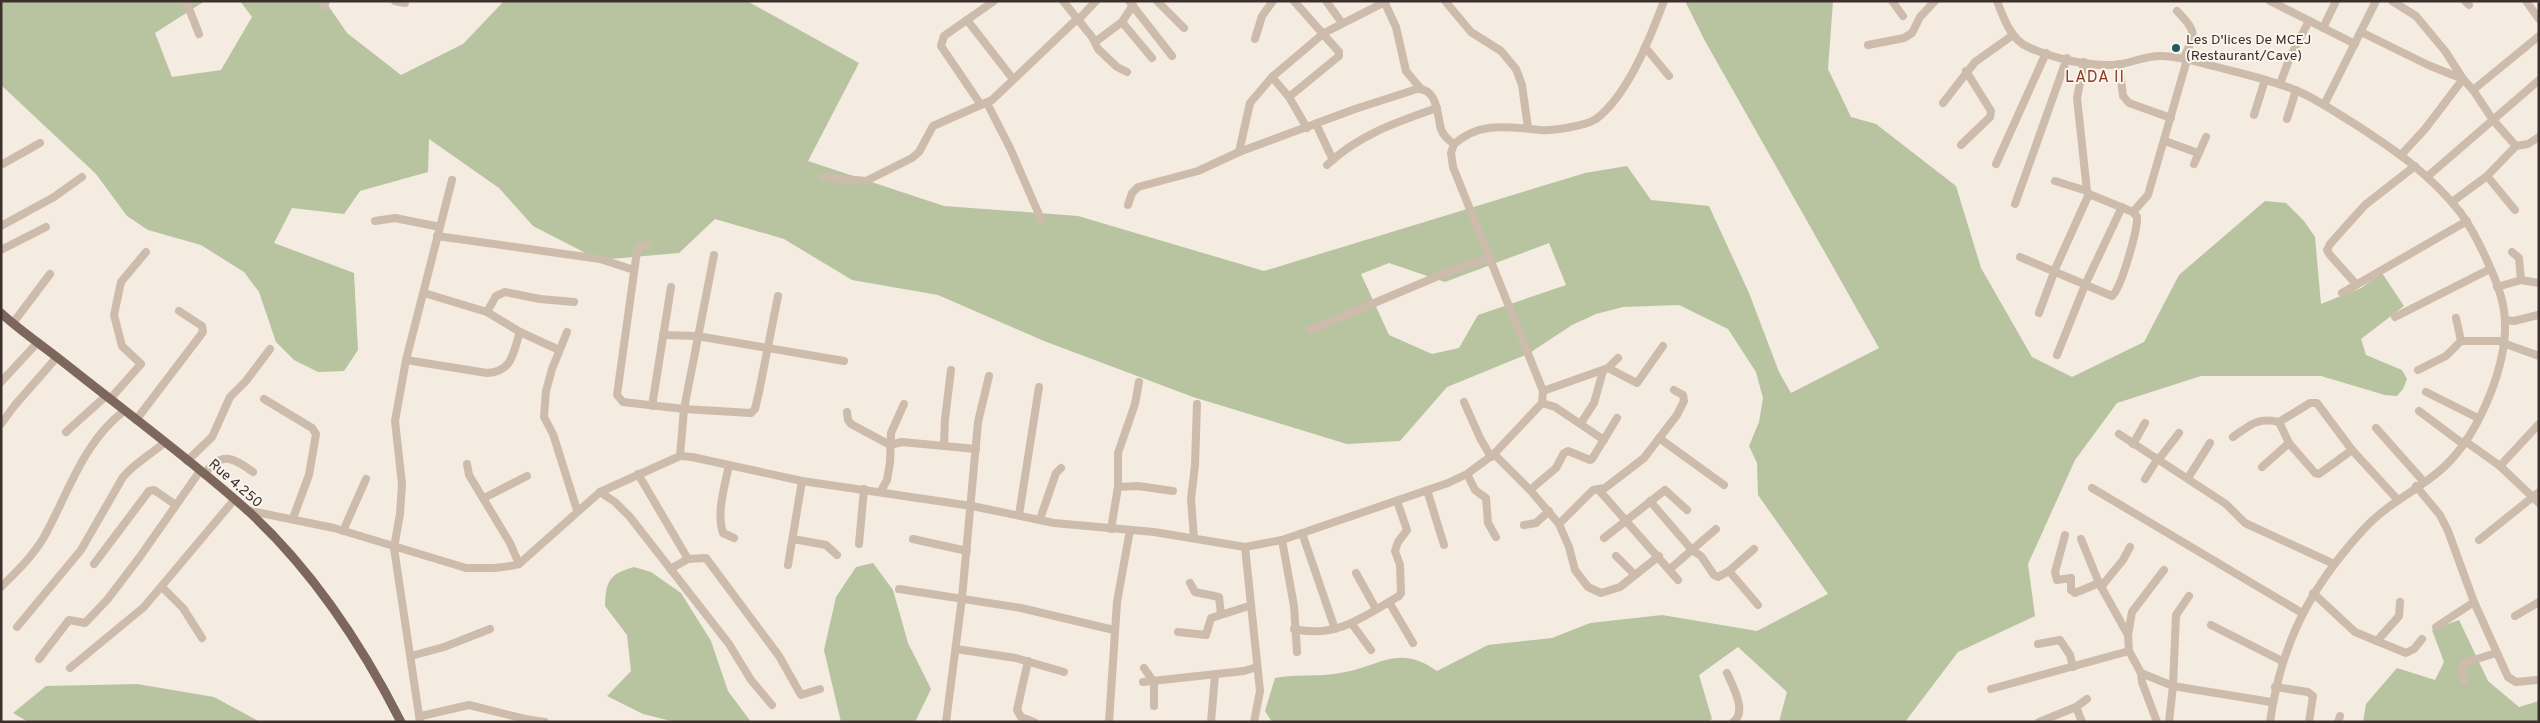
<svg xmlns="http://www.w3.org/2000/svg" width="2540" height="723" viewBox="0 0 2540 723" font-family="Overpass,sans-serif">
<rect width="100%" height="100%" fill="#f4ebe1"/>
<g fill="#b8c4a0" fill-rule="evenodd">
<path d="M1,1h204l-50,32 17,44 49,-7 31,-53 -12,-16h85l22,32 54,42 62,-31 41,-43h243l112,62 -51,98 136,45 134,10 186,55 321,-98 42,-7 24,34 58,6 40,87 30,79 12,21 88,-45 -174,-307 -20,-40h148l-5,68 23,48 25,7 80,62 25,82 51,89 40,20 72,-35 35,-67 86,-74 21,2 18,18 11,16 6,67 40,-16 21,-15 22,33 -43,33 5,16 36,15 5,9 -4,10 -6,7 -12,-1 -64,-19h-120l-84,27 -42,57 -47,104 7,52 -77,36 -53,70h-126l8,-30 -49,-45 -39,28 13,44 -5,3h-435l-7,-11 10,-33c21,-4 44,-1 65,-5 40,-6 58,-30 97,-2l51,-26 64,-7 38,-15 72,-8 95,16 71,-37 -70,-99 -1,-32 -8,-17 10,-24 4,-24 -7,-26 -28,-43 -49,-24 -56,2 -27,7 -24,11 -44,29 -81,33 -47,54 -53,3 -154,-47 -149,-56 -106,-46 -86,-15 -68,-41 -69,-20 -36,34 -80,7 -66,-34 -34,-38 -70,-49 -1,33 -68,19 -16,23 -52,-6 -18,35 80,30 4,77 -14,21 -26,1 -24,-12 -18,-18 -17,-50 -15,-20 -43,-27 -53,-15 -21,-14 -31,-42 -95,-89zM1549,243l17,42 -88,30 -19,33 -27,6 -43,-19 -28,-61 28,-11 56,19z"/>
<polygon points="873,563 893,590 908,643 931,689 915,722 841,722 824,650 836,597 856,567"/>
<path d="M634,567l17,5 30,21 30,48 17,50 23,31h-76l-32,-8 -36,-18 24,-25 -4,-36 -22,-29c1,-25 4,-32 29,-39z"/>
<polygon points="2459,620 2488,681 2519,707 2539,701 2539,722 2363,722 2366,704 2397,668 2435,680 2444,662 2432,630"/>
<polygon points="137,684 214,697 260,722 28,722 13,713 46,686"/>
</g>
<g fill="none" stroke-linecap="round" stroke-linejoin="round">
<g stroke="#cdbbac" stroke-width="8">
<polyline points="186,1 199,34"/>
<polyline points="395,1 405,3"/>
<polyline points="1063,1 1092,37 1098,49 1117,67 1127,72"/>
<polyline points="1129,1 1172,56"/>
<polyline points="1157,1 1184,28"/>
<polyline points="1326,1 1342,23"/>
<polyline points="1384,1 1396,27 1406,71 1421,89"/>
<polyline points="1445,1 1471,32 1501,51 1516,69 1522,85 1528,128"/>
<polyline points="1892,1 1903,16"/>
<path d="M1997,1c6,16 14,39 31,46 24,11 58,19 84,18 17,0 32,-10 50,-9 17,0 34,6 51,10 27,7 56,13 82,24 20,8 37,20 55,31 41,26 79,52 110,91 15,20 41,73 44,99 7,48 -24,122 -60,156 -25,23 -57,36 -81,63 -53,58 -82,113 -93,192"/>
<polyline points="2270,1 2355,44"/>
<polyline points="2392,1 2416,16 2445,51 2463,79 2425,129 2402,154"/>
<polyline points="2465,1 2469,5"/>
<polyline points="2526,1 2539,19"/>
<polyline points="324,7 326,1"/>
<path d="M2177,11c20,21 19,22 6,48"/>
<polyline points="967,20 1013,79"/>
<polyline points="1078,20 1096,1"/>
<polyline points="1122,22 1152,58"/>
<polyline points="2323,28 2336,1"/>
<polyline points="2361,32 2428,65 2463,79 2473,90 2493,120 2516,146"/>
<polyline points="1255,39 1262,16 1273,1"/>
<polyline points="1095,42 1122,22 1133,5"/>
<polyline points="1868,45 1904,38 1912,33 1920,17 1935,1"/>
<polyline points="1645,47 1669,76"/>
<polyline points="2119,64 2123,96 2129,103 2171,118"/>
<polyline points="1272,77 1289,97 1307,128"/>
<polyline points="2280,84 2290,57 2309,21"/>
<polyline points="2473,90 2539,36"/>
<polyline points="1289,97 1339,56 1339,52 1294,1"/>
<polyline points="987,103 1010,148 1041,219"/>
<polyline points="1943,103 1975,62 2013,35"/>
<polyline points="981,105 941,46 944,36 994,1"/>
<polyline points="2324,105 2376,1"/>
<polyline points="2254,115 2265,80"/>
<polyline points="2287,119 2296,90"/>
<polyline points="1316,124 1333,160"/>
<polyline points="2165,141 2198,153"/>
<polyline points="1961,145 1990,117 1991,111 1966,71"/>
<polyline points="1239,152 1250,103 1272,77 1324,33 1385,2"/>
<polyline points="1996,164 2046,53"/>
<polyline points="2194,164 2206,137"/>
<polyline points="1,165 40,143"/>
<path d="M1327,165c31,-30 70,-43 110,-57"/>
<polyline points="2428,176 2539,80"/>
<polyline points="2487,176 2515,210"/>
<polyline points="823,177 866,181 912,158 919,152 933,126 992,100 1077,19"/>
<polyline points="2055,181 2087,191"/>
<polyline points="2452,202 2487,176 2516,146 2528,144 2539,137"/>
<polyline points="2015,204 2067,58"/>
<path d="M1128,205l4,-12 6,-6 60,-16 41,-19 116,-43 62,-20c21,-1 20,26 24,40 2,6 7,11 13,15"/>
<polyline points="2133,212 2148,195 2187,60"/>
<polyline points="375,221 395,218 440,227"/>
<polyline points="1,226 54,197 82,177"/>
<polyline points="437,236 600,259 634,270"/>
<polyline points="648,245 641,246 637,251 617,395 623,402 684,409 751,413 755,409 759,392 778,296"/>
<polyline points="1,250 46,227"/>
<polyline points="2512,252 2519,258 2521,280"/>
<path d="M2020,257l92,39c9,-7 26,-67 25,-79l-4,-5 -44,-18 -2,-3 -10,-93 7,-36"/>
<polyline points="2355,283 2330,255 2327,250 2330,244 2365,205 2415,166"/>
<polyline points="2497,287 2521,280 2539,283"/>
<polyline points="424,293 487,312 520,332 559,350"/>
<polyline points="2342,293 2467,221"/>
<polyline points="487,312 496,296 505,292 540,299 574,302"/>
<polyline points="2039,313 2056,267 2089,194"/>
<polyline points="2395,317 2490,269"/>
<polyline points="2456,318 2461,341"/>
<polyline points="2505,320 2514,321 2538,315"/>
<polyline points="13,323 50,274"/>
<polyline points="1310,330 1455,269 1489,258"/>
<polyline points="567,332 552,369 546,391 544,417 553,434 577,510"/>
<polyline points="663,335 697,336 844,361"/>
<polyline points="2503,343 2539,356"/>
<polyline points="2057,355 2085,285 2122,207"/>
<path d="M406,360l81,13c26,-1 26,-21 33,-41"/>
<polyline points="1608,368 1618,358"/>
<polyline points="2418,370 2446,356 2461,341 2503,341"/>
<polyline points="1,382 38,342"/>
<polyline points="1543,391 1608,368 1637,383 1663,346"/>
<polyline points="2426,392 2478,418"/>
<polyline points="110,399 141,364 122,346 114,315 121,282 146,252"/>
<polyline points="264,399 312,428 316,434 309,475 293,518"/>
<polyline points="1464,402 1480,438 1491,457"/>
<polyline points="1542,403 1555,407 1604,440"/>
<polyline points="652,406 671,287"/>
<polyline points="2419,411 2463,444"/>
<polyline points="847,412 848,420 851,424 890,445 902,442 976,449"/>
<polyline points="136,420 203,332 202,326 179,311"/>
<polyline points="2279,422 2310,403 2317,403 2352,450 2397,499"/>
<polyline points="2279,422 2289,443 2315,473 2319,474 2352,450"/>
<polyline points="1581,423 1594,403 1603,371"/>
<polyline points="1,424 15,405 57,357"/>
<polyline points="2376,428 2424,482"/>
<polyline points="66,432 106,396"/>
<polyline points="2119,434 2226,504 2245,523 2334,564"/>
<path d="M2233,437c17,-12 24,-20 46,-15"/>
<polyline points="1659,438 1724,485"/>
<polyline points="2465,441 2500,466 2539,503"/>
<polyline points="2133,444 2145,423"/>
<polyline points="944,445 945,419 951,370"/>
<polyline points="1494,454 1530,490 1559,524 1593,490 1605,488 1644,458 1677,415 1684,401 1683,395 1674,390"/>
<polyline points="680,456 684,409 714,255"/>
<polyline points="2159,459 2179,433"/>
<polyline points="187,461 212,437 230,397 246,381 270,349"/>
<polyline points="467,464 469,475 510,543 519,564"/>
<path d="M729,465c-4,21 -13,47 -6,68l11,5"/>
<polyline points="2500,466 2539,424"/>
<polyline points="2262,467 2289,443"/>
<path d="M204,474c18,-23 28,-17 49,-2"/>
<polyline points="638,474 688,559"/>
<polyline points="1467,474 1475,490 1486,498 1488,523 1496,537"/>
<polyline points="2188,478 2210,443"/>
<polyline points="2145,479 2158,458"/>
<polyline points="2416,486 2440,515 2448,531 2474,602 2508,677 2516,682 2537,680"/>
<polyline points="1118,487 1138,486 1173,491"/>
<polyline points="2092,488 2302,613"/>
<polyline points="1598,489 1678,580"/>
<polyline points="1427,490 1444,545"/>
<polyline points="1530,490 1556,468 1564,453 1568,451 1590,460 1592,459 1617,418"/>
<polyline points="881,491 887,480 890,463 891,433 904,404"/>
<polyline points="600,492 615,502 630,517 729,644 751,680 772,705"/>
<polyline points="484,498 527,476"/>
<polyline points="1650,501 1692,550 1701,556 1714,575 1718,577 1729,571 1754,549"/>
<path d="M246,510l88,18 132,40c18,0 35,1 53,-4l81,-72 80,-36 12,1 110,24 170,25 82,17 100,9 91,15 37,-7 166,-57 19,-9 27,-20 48,-51 1,-12 -90,-224 -2,-14 3,-9c26,-23 54,-17 86,-14 12,1 46,-4 56,-11 32,-24 54,-81 68,-118"/>
<polyline points="1019,515 1039,387"/>
<polyline points="1040,519 1056,473 1061,468"/>
<polyline points="1559,524 1569,547 1575,570 1588,587 1601,593 1620,587 1659,556"/>
<polyline points="1524,525 1536,523 1549,511"/>
<polyline points="1111,529 1118,487 1118,453 1135,404 1139,382"/>
<polyline points="343,531 366,479"/>
<polyline points="1302,533 1335,629"/>
<polyline points="2065,535 2055,572 2057,580 2071,578 2071,590 2075,593 2099,583"/>
<polyline points="1194,538 1191,499 1195,465 1197,404"/>
<polyline points="1604,538 1665,490 1687,510"/>
<polyline points="793,539 826,545 837,555"/>
<polyline points="913,539 967,551"/>
<polyline points="2081,539 2099,583 2128,635"/>
<polyline points="1282,540 1294,606 1297,652"/>
<polyline points="2479,540 2539,492"/>
<polyline points="859,544 864,489"/>
<polyline points="1245,547 1260,691 1254,722"/>
<polyline points="1616,556 1635,575"/>
<polyline points="94,564 149,491 154,490 176,505"/>
<polyline points="788,565 802,481"/>
<polyline points="670,569 688,559 706,558 779,656 801,695 820,689"/>
<polyline points="1670,569 1716,529"/>
<polyline points="2164,570 2132,612 2128,635 2129,651 2141,673 2173,686 2271,702"/>
<polyline points="1729,571 1758,605"/>
<polyline points="1356,573 1376,609"/>
<polyline points="1190,583 1195,592 1219,597 1221,614"/>
<path d="M1,587c15,-15 32,-31 43,-50 24,-43 39,-95 80,-126"/>
<polyline points="162,587 183,608 202,638"/>
<polyline points="2101,587 2123,560 2130,547"/>
<polyline points="899,589 1021,608 1114,630"/>
<polyline points="2313,593 2355,632 2406,653 2414,649 2422,639"/>
<polyline points="1389,602 1413,643"/>
<polyline points="2515,616 2539,602"/>
<polyline points="1352,624 1371,650"/>
<polyline points="2211,625 2282,661"/>
<path d="M17,627l64,-77 42,-73c12,-14 27,-22 41,-34"/>
<polyline points="2436,627 2474,602"/>
<path d="M1294,629c43,10 70,-13 105,-33l2,-3 -1,-28 -5,-14 3,-9 9,-12 -10,-29"/>
<polyline points="1178,632 1206,635 1211,618 1249,606"/>
<polyline points="2377,641 2399,616 2400,602"/>
<polyline points="2038,644 2060,640 2070,655 2073,667"/>
<polyline points="956,649 1016,658 1064,672"/>
<polyline points="411,656 444,647 490,629"/>
<polyline points="39,659 69,620 85,623 107,600 139,558 200,471"/>
<polyline points="1028,661 1017,710 1021,717 1034,722"/>
<polyline points="70,668 144,607 234,500"/>
<polyline points="1144,668 1154,682 1154,706"/>
<path d="M1727,673c5,12 21,39 6,49"/>
<polyline points="2141,673 2142,682 2157,722"/>
<polyline points="2464,681 2462,667 2464,663 2496,653"/>
<polyline points="1143,682 1244,671 1257,667"/>
<polyline points="2275,687 2308,692 2313,696 2309,722"/>
<polyline points="1991,689 2129,651"/>
<polyline points="2076,707 2082,722"/>
<polyline points="421,716 469,705 525,719 545,722"/>
<polyline points="420,722 394,548 400,514 402,484 395,421 406,360 452,180"/>
<polyline points="946,722 962,598 978,422 989,376"/>
<polyline points="1109,722 1117,602 1130,530"/>
<polyline points="1211,722 1215,675"/>
<polyline points="2039,722 2076,707 2087,699"/>
<polyline points="2169,722 2173,686 2176,615 2189,596"/>
<polyline points="2338,722 2340,716"/>
</g>
<path stroke="#7d675c" stroke-width="9" d="M1,313c22,20 48,37 71,56 58,46 119,91 174,140 66,60 115,134 155,213"/>
</g>
<circle fill="#1f5a5e" stroke="#fbf5ee" stroke-width="2" cx="2176" cy="48" r="5"/>
<g text-anchor="middle" dominant-baseline="central" stroke-width="4" stroke-linejoin="round" paint-order="stroke">
<g font-size="14" fill="#3b302b" stroke="#fbf5ee" text-anchor="start">
<text x="2186" y="40">Les D'lices De MCEJ<tspan x="2186" dy="16">(Restaurant/Cave)</tspan></text>
</g>
<g font-size="14" fill="#3b302b" stroke="#fbf5ee">
<text transform="translate(235 484) rotate(41)">Rue 4.250</text>
</g>
<g font-size="16" letter-spacing="1" fill="#8c3b22" stroke="#fbf5ee">
<text x="2095" y="78">LADA II</text>
</g>
</g>
<rect width="2540" height="723" fill="none" stroke="#3b302b" stroke-width="5"/>
</svg>
